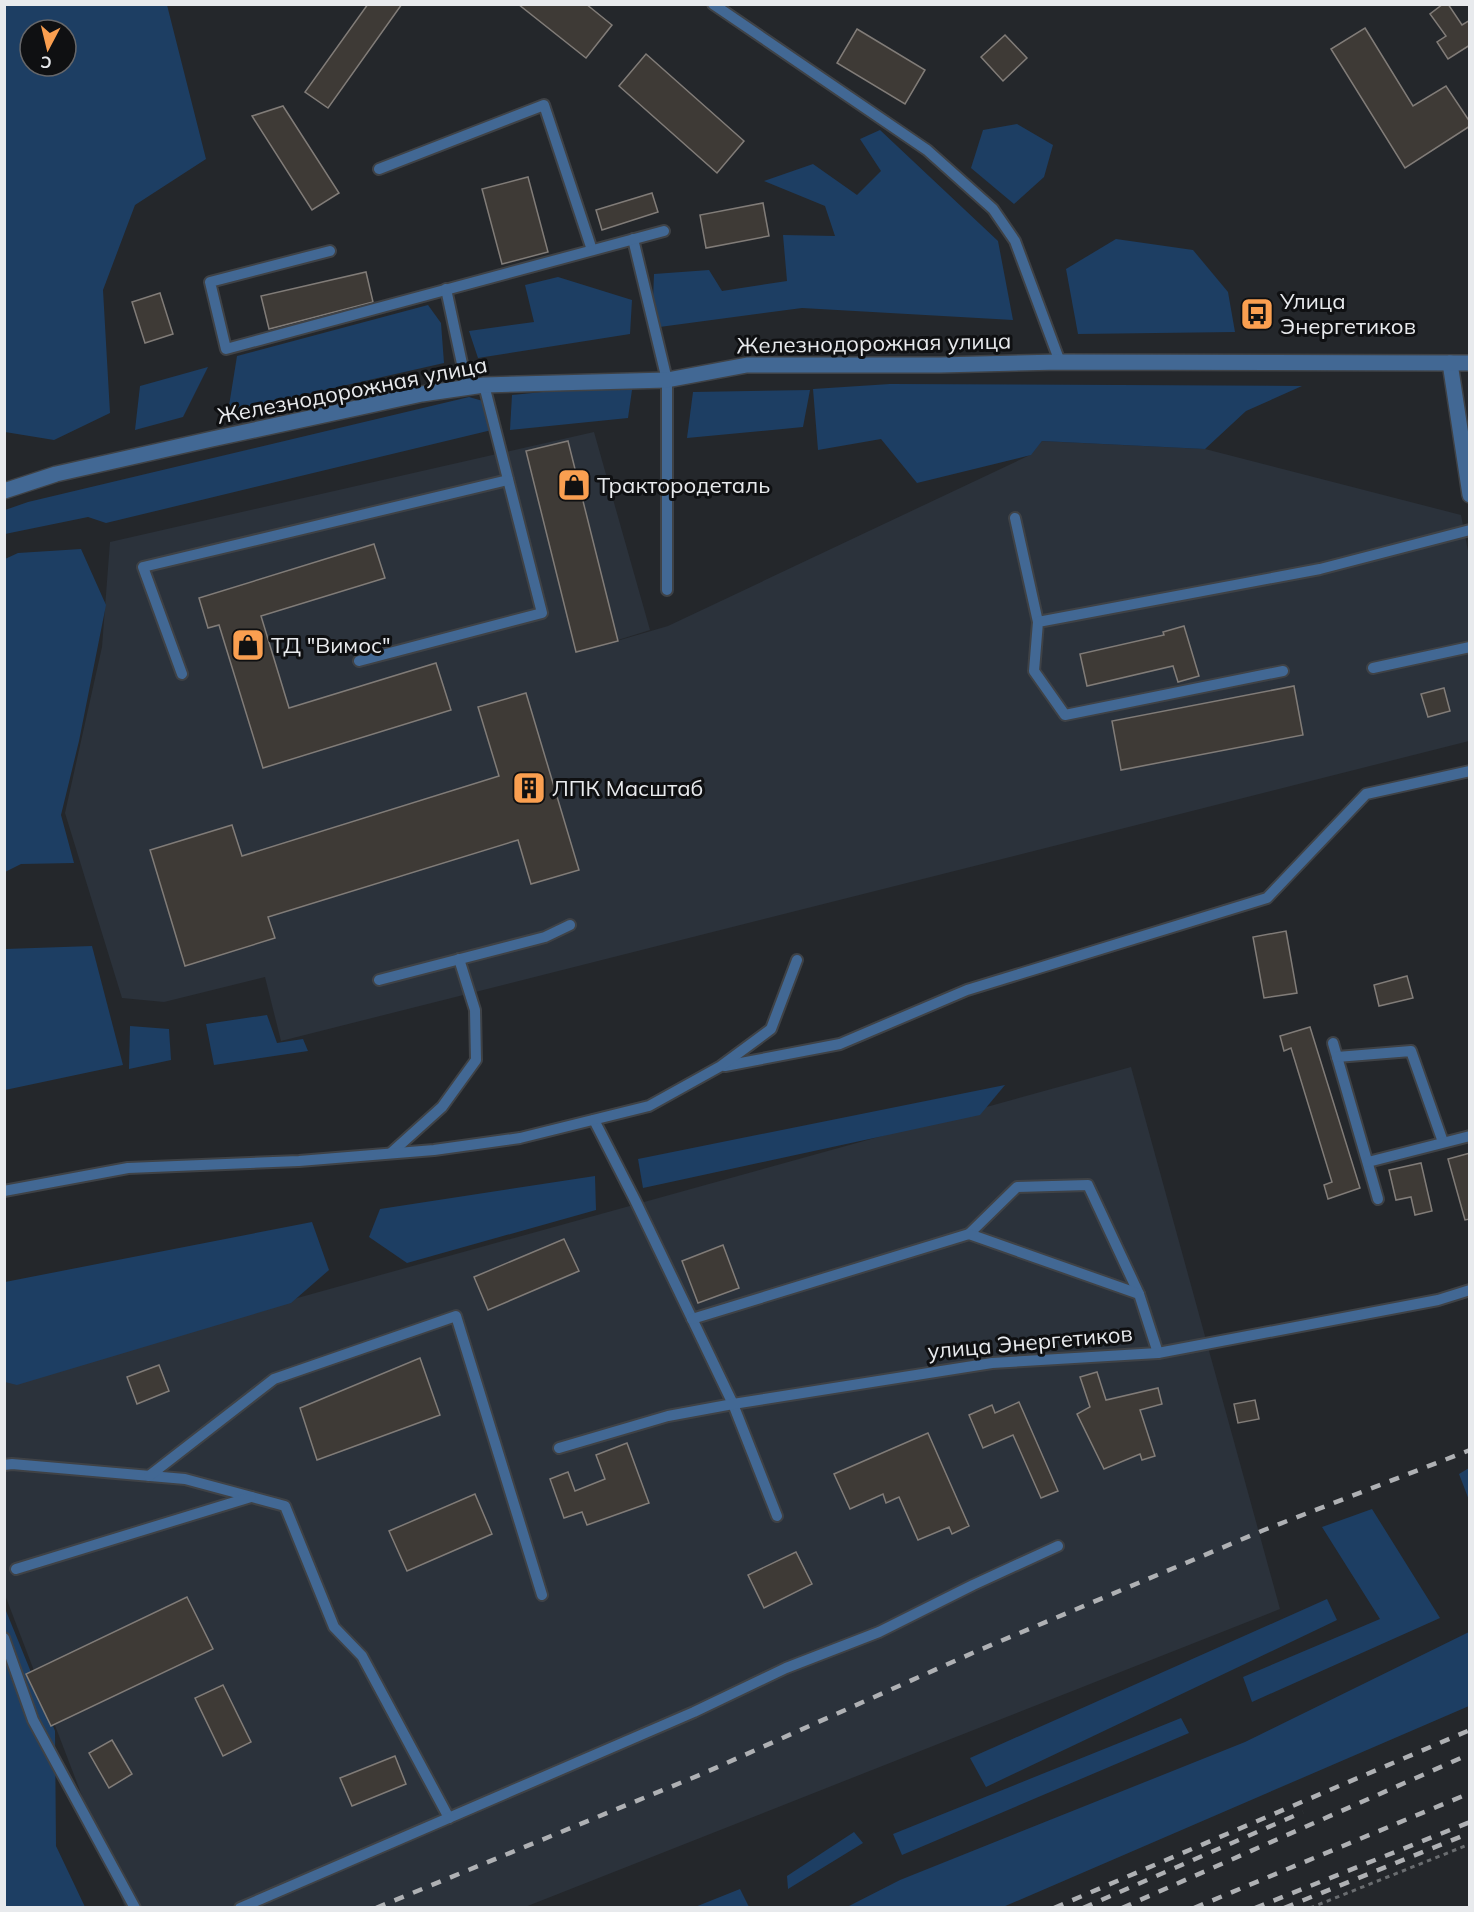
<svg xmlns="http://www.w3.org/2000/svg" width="1474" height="1912" viewBox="0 0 1474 1912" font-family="Mulish,sans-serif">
<rect width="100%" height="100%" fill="#24272b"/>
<g fill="#2b323b">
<polygon points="594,432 650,630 586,650 668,626 1030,455 1042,441 1205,449 1461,515 1470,561 1469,741 281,1041 265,977 164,1002 122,998 65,813 102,647 110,542"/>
<polygon points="1131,1067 1280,1609 525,1907 125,1908 5,1595 5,1379"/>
</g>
<g fill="#1d3e63" fill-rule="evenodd">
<path d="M4,5h163l39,154 -71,46 -32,85 7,123 -56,27 -49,-8zM30,30h36v36h-36z"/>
<polygon points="1017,124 1053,145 1044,177 1014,204 971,168 983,130"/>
<polygon points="880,130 998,241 1013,320 802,308 652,328 654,274 709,270 722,291 787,281 783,235 835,236 825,206 764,181 813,164 857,195 881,171 860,139"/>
<polygon points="1116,239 1193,250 1228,292 1235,332 1078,334 1066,269"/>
<polygon points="558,277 632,300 630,334 478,358 469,331 534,322 525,285"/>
<polygon points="428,305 441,323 444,363 228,412 237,356"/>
<polygon points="208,367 183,417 135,430 140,386"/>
<polygon points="633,383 628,418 510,430 512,395"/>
<polygon points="890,384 1302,386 1246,411 1205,449 1042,441 1031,455 917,483 881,439 818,450 813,389"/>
<polygon points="810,390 803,427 687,438 693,392"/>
<polygon points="469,397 483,401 500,428 106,523 88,517 5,534 5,510 28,502"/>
<polygon points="81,549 106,605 79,741 61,815 74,863 21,864 5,872 5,559 18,553"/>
<polygon points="92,946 123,1065 5,1090 5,949"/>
<polygon points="267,1015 277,1043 303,1039 308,1051 214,1065 206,1024"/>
<polygon points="130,1026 169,1029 171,1060 129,1069"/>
<polygon points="1005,1085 980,1115 643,1188 638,1159"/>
<polygon points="595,1176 596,1210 407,1263 369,1237 380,1209"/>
<polygon points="312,1222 329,1270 291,1303 17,1385 5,1382 5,1282"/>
<polygon points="1469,1468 1469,1500 1459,1474"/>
<polygon points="1372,1509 1440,1618 1252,1702 1243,1677 1380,1619 1322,1527"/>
<polygon points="1327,1599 1337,1620 986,1787 970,1758"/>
<polygon points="4,1606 55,1731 56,1846 85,1907 5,1907"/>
<polygon points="1469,1632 1469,1706 1003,1907 847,1907 900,1880 1245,1742"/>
<polygon points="1181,1718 1189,1733 902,1855 893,1834"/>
<polygon points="854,1832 863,1843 788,1889 787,1876"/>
<polygon points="740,1889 749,1907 695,1907"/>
</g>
<g fill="#3e3a36" stroke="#817c78" stroke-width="1.5">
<polygon points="368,4 402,4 328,108 305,92"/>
<polygon points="518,4 586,4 612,25 586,58"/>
<polygon points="1443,4 1448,4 1462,25 1470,20 1470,45 1448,59 1437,42 1446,36 1430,14"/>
<polygon points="1365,28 1413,106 1446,86 1470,122 1470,126 1405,168 1331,49"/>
<polygon points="857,29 925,70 905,104 837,63"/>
<polygon points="1005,35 1027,58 1003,81 981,57"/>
<polygon points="646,54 744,141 717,173 619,86"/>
<polygon points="283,106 339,193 312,210 252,116"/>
<polygon points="528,177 548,252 502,264 482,189"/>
<polygon points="652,193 658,212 602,230 596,210"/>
<polygon points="763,203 769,236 706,248 700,215"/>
<polygon points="366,272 373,302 269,329 261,296"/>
<polygon points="160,293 173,334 145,343 132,302"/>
<polygon points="568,441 618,641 576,652 526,451"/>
<polygon points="374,544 385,578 261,616 289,708 436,663 451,710 263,768 219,625 208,628 199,598"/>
<polygon points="1184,626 1199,676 1178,682 1173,666 1087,686 1080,654 1164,635 1163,632"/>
<polygon points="1294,686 1303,735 1121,770 1112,721"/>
<polygon points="1444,688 1450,711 1428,717 1421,694"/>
<polygon points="526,693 579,870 531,884 518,840 268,917 275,938 185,966 150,850 232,825 242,856 499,776 478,707"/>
<polygon points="1286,931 1297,993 1264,998 1253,937"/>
<polygon points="1407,976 1413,998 1379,1006 1374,985"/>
<polygon points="1310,1027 1360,1188 1328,1199 1324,1185 1332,1182 1291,1048 1284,1051 1280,1036"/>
<polygon points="1470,1153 1470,1219 1465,1220 1448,1159"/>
<polygon points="1421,1163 1432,1211 1415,1215 1411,1197 1396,1200 1389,1170"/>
<polygon points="564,1239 579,1271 488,1310 474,1277"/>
<polygon points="723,1245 739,1288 698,1303 682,1261"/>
<polygon points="420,1358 440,1415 317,1460 300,1408"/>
<polygon points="159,1365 169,1391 137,1404 127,1377"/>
<polygon points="1097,1372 1106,1400 1158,1388 1162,1404 1140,1410 1155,1456 1142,1460 1140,1454 1104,1469 1077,1414 1090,1407 1080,1377"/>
<polygon points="1255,1400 1259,1419 1238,1423 1234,1404"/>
<polygon points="1019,1402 1058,1491 1041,1498 1013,1435 983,1448 969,1415 992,1405 995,1413"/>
<polygon points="928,1433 969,1526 952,1534 949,1527 918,1540 899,1497 886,1503 883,1494 850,1509 834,1474"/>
<polygon points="627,1443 649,1503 587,1525 582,1512 564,1518 550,1479 568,1472 575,1491 605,1479 596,1455"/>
<polygon points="475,1494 492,1534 407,1571 389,1531"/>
<polygon points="796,1552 812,1584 764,1608 748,1575"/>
<polygon points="187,1597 213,1649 51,1726 26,1674"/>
<polygon points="223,1685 251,1742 223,1756 195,1698"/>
<polygon points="112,1740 132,1774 109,1788 89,1753"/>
<polygon points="395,1756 406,1784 352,1806 340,1778"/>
</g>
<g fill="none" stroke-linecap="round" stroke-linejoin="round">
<defs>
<g id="service">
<polyline points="713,4 927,150 993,209 1015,241 1060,362"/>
<polyline points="379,169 544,105 592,250"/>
<polyline points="633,239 667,380 667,590"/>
<polyline points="330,251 210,282 226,349 664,231"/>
<polyline points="446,289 467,387"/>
<polyline points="1015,518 1038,622"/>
<polyline points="359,661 542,613 484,385"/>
<polyline points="1373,668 1470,647"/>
<polyline points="1283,671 1065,715 1034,671 1038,622 1320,569 1470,530"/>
<polyline points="182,674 143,567 508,480"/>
<polyline points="379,980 545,937 570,925"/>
<polyline points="1333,1043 1378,1199"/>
<polyline points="1337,1057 1411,1051 1443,1142"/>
<polyline points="725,1066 840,1044 967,990 1267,898 1366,794 1470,771"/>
<polyline points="594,1120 635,1200 733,1404 777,1516"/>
<polyline points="391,1153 442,1107 476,1060 475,1010 459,959"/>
<polyline points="1368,1162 1470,1136"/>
<polyline points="4,1191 128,1168 299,1161 434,1150 520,1138 649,1106 721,1066 771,1029 797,960"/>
<polyline points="969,1234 1017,1187 1088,1185 1139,1294"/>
<polyline points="692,1319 969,1234 1139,1294 1158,1353"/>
<polyline points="559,1448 668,1416 733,1404 992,1363 1158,1353 1438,1300 1470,1290"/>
<polyline points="4,1465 12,1464 185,1479 285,1506 334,1627 362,1656 449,1818"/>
<polyline points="149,1476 274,1379 456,1316 542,1595"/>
<polyline points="16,1569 251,1497"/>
<polyline points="4,1638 33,1720 135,1908"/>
<polyline points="240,1908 694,1712 786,1668 879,1632 973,1585 1058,1546"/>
</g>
<polyline id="minor" points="1450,363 1470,495"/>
<polyline id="tertiary" points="4,491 56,474 212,439 422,394 484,385 667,380 747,365 940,365 1060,362 1470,363"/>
</defs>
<use href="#service" stroke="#3f4246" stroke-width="14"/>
<use href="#minor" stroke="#3f4246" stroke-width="18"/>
<use href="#tertiary" stroke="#3f4246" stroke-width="18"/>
<polyline stroke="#6a6d70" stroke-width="3" stroke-dasharray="4.5 4.5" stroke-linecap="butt" points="1310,1908 1470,1844"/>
<use href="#service" stroke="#426894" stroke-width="10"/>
<use href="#minor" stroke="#426894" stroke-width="15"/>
<use href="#tertiary" stroke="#426894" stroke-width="15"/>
<g stroke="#afb1b4" stroke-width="4.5" stroke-dasharray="10 10" stroke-linecap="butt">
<polyline points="376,1908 702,1774 977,1651 1264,1530 1470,1450"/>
<polyline points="1054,1908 1470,1730"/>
<polyline points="1083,1908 1303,1812"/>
<polyline points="1122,1908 1470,1754"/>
<polyline points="1194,1908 1470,1793"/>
<polyline points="1255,1908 1470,1822"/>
<polyline points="1284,1908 1470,1833"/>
</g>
</g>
<defs>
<symbol id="bus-square" viewBox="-11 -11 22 22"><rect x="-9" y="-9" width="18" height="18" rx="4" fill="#fa9f50" stroke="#0f1012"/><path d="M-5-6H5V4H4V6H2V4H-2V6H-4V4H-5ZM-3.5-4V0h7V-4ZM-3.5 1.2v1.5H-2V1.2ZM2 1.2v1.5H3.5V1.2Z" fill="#111"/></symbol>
<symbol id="shop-square" viewBox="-11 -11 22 22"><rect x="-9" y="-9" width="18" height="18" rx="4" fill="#fa9f50" stroke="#0f1012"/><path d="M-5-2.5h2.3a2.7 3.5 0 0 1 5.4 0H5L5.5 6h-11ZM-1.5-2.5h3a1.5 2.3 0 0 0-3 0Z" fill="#111"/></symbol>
<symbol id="building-square" viewBox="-11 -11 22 22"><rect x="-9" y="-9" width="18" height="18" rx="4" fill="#fa9f50" stroke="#0f1012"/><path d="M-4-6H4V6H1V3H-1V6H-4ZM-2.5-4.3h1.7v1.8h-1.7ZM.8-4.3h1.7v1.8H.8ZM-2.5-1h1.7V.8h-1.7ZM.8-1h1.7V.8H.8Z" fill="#111"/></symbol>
</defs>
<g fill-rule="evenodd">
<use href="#bus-square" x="1238" y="295" width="38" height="38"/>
<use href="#shop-square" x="555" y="466" width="38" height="38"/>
<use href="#shop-square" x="229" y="626" width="38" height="38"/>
<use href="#building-square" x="510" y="769" width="38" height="38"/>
</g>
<g text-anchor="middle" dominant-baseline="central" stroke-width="6" stroke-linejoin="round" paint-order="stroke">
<g font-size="22" fill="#e8eaed" stroke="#0f1012" text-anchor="start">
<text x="1280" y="301">Улица<tspan x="1280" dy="25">Энергетиков</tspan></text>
<text x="597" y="485">Трактородеталь</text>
<text x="271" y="645">ТД "Вимос"</text>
<text x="552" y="788">ЛПК Масштаб</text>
</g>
<g font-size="22" fill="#e8eaed" stroke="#0f1012">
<text transform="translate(874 343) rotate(-1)">Железнодорожная улица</text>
<text transform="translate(352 390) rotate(-11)">Железнодорожная улица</text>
<text transform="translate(1030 1342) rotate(-5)">улица Энергетиков</text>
</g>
</g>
<rect width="1474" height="1912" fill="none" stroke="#e8eaed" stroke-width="12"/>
<g transform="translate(48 48) rotate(187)"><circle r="28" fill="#0f1012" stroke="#66676a" stroke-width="1.5"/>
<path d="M0-4.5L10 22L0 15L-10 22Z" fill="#fa9f50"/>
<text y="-9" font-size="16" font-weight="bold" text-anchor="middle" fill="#e8eaed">С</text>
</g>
</svg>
